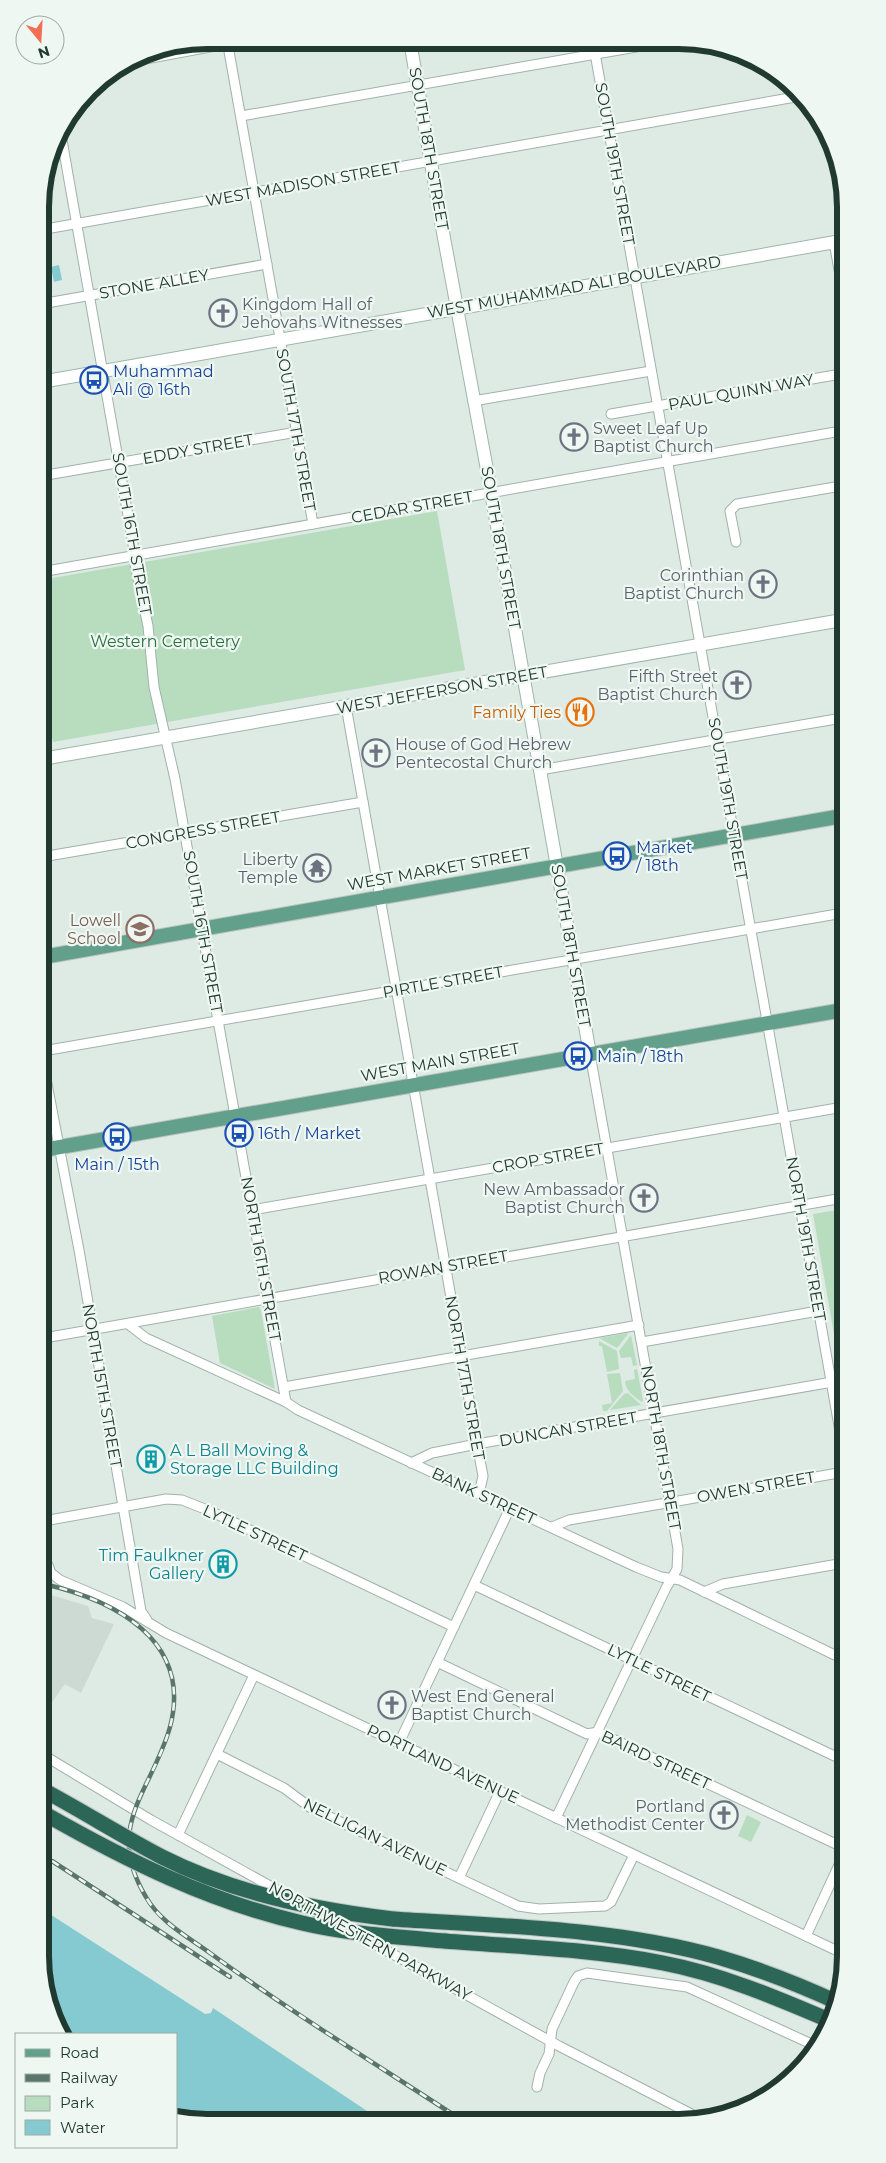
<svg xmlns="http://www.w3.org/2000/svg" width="886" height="2163" viewBox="0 0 886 2163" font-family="Montserrat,sans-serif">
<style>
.built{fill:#cddad3}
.green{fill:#b7dcbe}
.water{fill:#85cad0}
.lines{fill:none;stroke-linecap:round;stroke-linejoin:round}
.street-casing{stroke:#a1b2ab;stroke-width:11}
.secondary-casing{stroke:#9eb6ab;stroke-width:14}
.primary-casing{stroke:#bcc4c1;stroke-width:16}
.highway-casing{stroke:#bcc4c1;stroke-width:17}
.street{stroke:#fff;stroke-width:9}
.secondary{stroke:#fff;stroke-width:12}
.primary{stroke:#63a08c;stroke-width:14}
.highway{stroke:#2c6656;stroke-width:15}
.rail-casing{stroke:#5a766c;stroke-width:4.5}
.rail{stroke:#eff7f2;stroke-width:2.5;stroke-dasharray:8;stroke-linecap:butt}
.highway-bridge-casing{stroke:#bcc4c1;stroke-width:17;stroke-linecap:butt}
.highway-bridge{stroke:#2c6656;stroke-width:15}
.labels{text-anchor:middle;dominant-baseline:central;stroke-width:4.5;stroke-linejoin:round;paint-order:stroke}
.street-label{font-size:16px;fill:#203a31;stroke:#eff7f2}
.worship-label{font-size:16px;fill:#5b616d;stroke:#eff7f2;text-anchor:end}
.transit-label{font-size:16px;fill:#164399;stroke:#eff7f2;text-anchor:start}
.park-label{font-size:16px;fill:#2a7040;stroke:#eff7f2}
.food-label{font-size:16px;fill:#c56008;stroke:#eff7f2;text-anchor:end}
.education-label{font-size:16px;fill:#785e54;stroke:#eff7f2;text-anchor:end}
.culture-label{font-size:16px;fill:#0d838f;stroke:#eff7f2;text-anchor:start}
.rim{fill:none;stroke:#203a31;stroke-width:6}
</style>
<rect width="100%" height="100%" fill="#deeae4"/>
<path class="built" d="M44,1593L88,1606L92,1618L114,1624L81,1693L65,1684L48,1708L45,1726Z"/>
<g class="green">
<path d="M437,511L465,670L53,742L42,678L41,580Z"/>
<path d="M843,1209L844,1371H843L840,1368L813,1214Z"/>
<path d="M259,1307L261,1311L275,1389L220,1363L212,1316Z"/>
<path d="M628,1334L617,1348L599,1338L628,1333Z"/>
<path d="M631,1335L637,1365L633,1366L631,1357L621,1358L619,1351Z"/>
<path d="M599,1341L617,1351L619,1369L607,1372L602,1346H599Z"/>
<path d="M637,1369L643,1400L642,1402C635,1397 625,1391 625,1381L635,1379L634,1370Z"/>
<path d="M620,1373L623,1391L607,1411H603L602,1405L612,1403L607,1374Z"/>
<path d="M628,1393L641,1405L610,1410L624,1394Z"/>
<path d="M747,1815L761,1822L751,1842L738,1836Z"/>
</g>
<g class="water">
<path d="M59,265L62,280L54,282L51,267Z"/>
<path d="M45,1911L205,2014L211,2013L213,2008L379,2119L176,2120V2034H66L46,1999Z"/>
</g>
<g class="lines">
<g class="street-casing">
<g id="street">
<path d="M227,40L313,524"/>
<path d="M593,42L844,1454"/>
<path d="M241,116L659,43"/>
<path d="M60,129L133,544L135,564L148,626L154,687L175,779L286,1402"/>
<path d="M40,230L801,96"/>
<path d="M834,242L841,281"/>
<path d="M41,304L267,264"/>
<path d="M473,401L651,371"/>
<path d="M611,414L841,374"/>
<path d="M41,476L297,432"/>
<path d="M736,542L730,511L737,504L841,486"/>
<path d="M41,572L841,431"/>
<path d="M346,706L477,1444L483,1476L479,1494"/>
<path d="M42,728L47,758"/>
<path d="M540,770L842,718"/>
<path d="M42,857L363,802"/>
<path d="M43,1051L843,913"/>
<path d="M43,1063L79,1250L141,1611L147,1620"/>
<path d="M252,1210L843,1107"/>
<path d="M128,1324L146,1338L286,1402L298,1410L636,1567L661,1577L680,1580L845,1660"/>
<path d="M44,1338L843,1198"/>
<path d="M642,1342L818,1311"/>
<path d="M284,1387L639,1325"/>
<path d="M411,1463L432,1453L477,1444L844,1380"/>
<path d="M44,1521L166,1499L182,1500L210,1511L454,1627"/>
<path d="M552,1527L569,1520L844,1472"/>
<path d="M48,1565L51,1573L60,1580L123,1607L166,1633L846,1955"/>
<path d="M474,1585L845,1761"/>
<path d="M704,1592L723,1584L844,1563"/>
<path d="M437,1662L587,1734L598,1732L838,1845L845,1852"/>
<path d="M399,1743L510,1508"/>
<path d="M217,1754L284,1788L311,1808L518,1906L539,1909L605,1906L611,1902L634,1855"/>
<path d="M45,1756L151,1820L290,1897"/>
<path d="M556,1818L666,1588L677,1569L678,1549L590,1054"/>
<path d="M178,1835L254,1675"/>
<path d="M459,1878L500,1791"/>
<path d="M314,1911L344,1927"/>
<path d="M360,1936L559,2046L699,2118"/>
<path d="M806,1936L845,1852"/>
<path d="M537,2087L540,2073L549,2054L552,2029L574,1982L578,1976L587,1973L687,1987L818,2047"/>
</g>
</g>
<g class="secondary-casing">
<g id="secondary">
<path d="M410,41L442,227L488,475L590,1054"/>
<path d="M132,60L239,40"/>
<path d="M41,382L841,241"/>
<path d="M42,759L842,620"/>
</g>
</g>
<g class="primary-casing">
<g id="primary">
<path d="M43,957L842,816"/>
<path d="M43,1150L843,1010"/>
</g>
</g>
<g class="highway-casing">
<g id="highway">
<path d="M393,1919C499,1926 615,1928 718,1957C759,1969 800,1985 839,2003"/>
<path d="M445,1941C517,1947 592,1949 663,1963C721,1974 777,1998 831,2021"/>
</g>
</g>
<use href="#street" class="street"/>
<use href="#secondary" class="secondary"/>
<use href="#primary" class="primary"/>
<use href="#highway" class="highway"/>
<g class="rail-casing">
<g id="rail">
<path d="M44,1584C114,1600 193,1640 170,1727C152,1791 103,1826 146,1897C160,1922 188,1937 210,1953C291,2012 376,2064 460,2119"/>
<path d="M52,1861L230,1977"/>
</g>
</g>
<use href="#rail" class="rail"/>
<g class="highway-bridge-casing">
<g id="highway-bridge">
<path d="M45,1791C84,1812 122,1836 162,1857C233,1893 314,1910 393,1919"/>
<path d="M45,1814C126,1860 210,1902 302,1923C348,1934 398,1937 445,1941"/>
</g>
</g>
<use href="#highway-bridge" class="highway-bridge"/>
</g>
<defs>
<g id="church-ring" transform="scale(1.4375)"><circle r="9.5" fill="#eff7f2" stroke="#6b7280" stroke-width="1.5"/><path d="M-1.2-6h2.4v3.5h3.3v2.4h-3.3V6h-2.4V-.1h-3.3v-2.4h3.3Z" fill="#6b7280"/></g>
<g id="bus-ring" transform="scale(1.4375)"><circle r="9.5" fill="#eff7f2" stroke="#1a4fb4" stroke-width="1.5"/><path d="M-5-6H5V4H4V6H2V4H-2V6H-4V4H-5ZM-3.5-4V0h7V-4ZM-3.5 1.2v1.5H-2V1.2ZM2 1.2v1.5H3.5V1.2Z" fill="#1a4fb4"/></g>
<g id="restaurant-ring" transform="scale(1.4375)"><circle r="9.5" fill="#eff7f2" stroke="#e8710a" stroke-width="1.5"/><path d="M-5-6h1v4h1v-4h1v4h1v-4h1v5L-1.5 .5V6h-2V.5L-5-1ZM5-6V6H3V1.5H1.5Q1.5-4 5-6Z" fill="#e8710a"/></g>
<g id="temple-ring" transform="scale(1.4375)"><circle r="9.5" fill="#eff7f2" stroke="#6b7280" stroke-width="1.5"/><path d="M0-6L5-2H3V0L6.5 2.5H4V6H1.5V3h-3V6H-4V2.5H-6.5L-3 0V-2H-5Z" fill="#6b7280"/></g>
<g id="school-ring" transform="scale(1.4375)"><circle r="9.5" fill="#eff7f2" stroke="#8d6e63" stroke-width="1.5"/><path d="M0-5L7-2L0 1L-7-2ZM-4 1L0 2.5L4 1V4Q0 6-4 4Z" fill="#8d6e63"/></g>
<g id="building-ring" transform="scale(1.4375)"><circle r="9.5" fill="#eff7f2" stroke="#0f9aa8" stroke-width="1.5"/><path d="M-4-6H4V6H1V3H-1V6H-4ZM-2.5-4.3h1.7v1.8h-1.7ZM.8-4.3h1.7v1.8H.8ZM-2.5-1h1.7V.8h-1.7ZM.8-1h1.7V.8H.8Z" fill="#0f9aa8"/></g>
</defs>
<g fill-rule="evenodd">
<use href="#church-ring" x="223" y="313"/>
<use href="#bus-ring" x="94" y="380"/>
<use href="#church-ring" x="574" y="437"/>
<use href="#church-ring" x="763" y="584"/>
<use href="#church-ring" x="737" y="685"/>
<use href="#restaurant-ring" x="580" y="712"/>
<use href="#church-ring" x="376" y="753"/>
<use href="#bus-ring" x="617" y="856"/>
<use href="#temple-ring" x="317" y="868"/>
<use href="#school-ring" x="140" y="929"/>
<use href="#bus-ring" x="578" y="1056"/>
<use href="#bus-ring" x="239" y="1133"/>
<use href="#bus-ring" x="117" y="1137"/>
<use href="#church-ring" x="644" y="1198"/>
<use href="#building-ring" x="151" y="1459"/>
<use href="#building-ring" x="223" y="1564"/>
<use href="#church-ring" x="392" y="1705"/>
<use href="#church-ring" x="724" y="1815"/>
</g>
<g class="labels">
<g class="street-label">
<text transform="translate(429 149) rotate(80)">SOUTH 18TH STREET</text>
<text transform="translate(615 164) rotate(80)">SOUTH 19TH STREET</text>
<text transform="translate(303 184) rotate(-10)">WEST MADISON STREET</text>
<text transform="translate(154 284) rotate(-10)">STONE ALLEY</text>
<text transform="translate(574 287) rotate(-10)">WEST MUHAMMAD ALI BOULEVARD</text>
<text transform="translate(741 392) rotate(-10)">PAUL QUINN WAY</text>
<text transform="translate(296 430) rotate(80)">SOUTH 17TH STREET</text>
<text transform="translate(198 449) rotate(-10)">EDDY STREET</text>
<text transform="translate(412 507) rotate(-10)">CEDAR STREET</text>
<text transform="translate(132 534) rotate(80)">SOUTH 16TH STREET</text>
<text transform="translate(501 548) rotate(80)">SOUTH 18TH STREET</text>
<text transform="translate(442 690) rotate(-10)">WEST JEFFERSON STREET</text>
<text transform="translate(728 799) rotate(80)">SOUTH 19TH STREET</text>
<text transform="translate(203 830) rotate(-10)">CONGRESS STREET</text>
<text transform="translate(439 869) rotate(-10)">WEST MARKET STREET</text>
<text transform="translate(203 932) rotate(80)">SOUTH 16TH STREET</text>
<text transform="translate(571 946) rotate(80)">SOUTH 18TH STREET</text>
<text transform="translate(443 982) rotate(-10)">PIRTLE STREET</text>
<text transform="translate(440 1062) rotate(-10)">WEST MAIN STREET</text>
<text transform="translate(548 1158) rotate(-10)">CROP STREET</text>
<text transform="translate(806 1239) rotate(80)">NORTH 19TH STREET</text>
<text transform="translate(261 1259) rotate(80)">NORTH 16TH STREET</text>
<text transform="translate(443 1267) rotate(-10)">ROWAN STREET</text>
<text transform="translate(465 1378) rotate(80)">NORTH 17TH STREET</text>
<text transform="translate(102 1386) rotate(80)">NORTH 15TH STREET</text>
<text transform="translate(568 1429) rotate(-10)">DUNCAN STREET</text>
<text transform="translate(661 1448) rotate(80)">NORTH 18TH STREET</text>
<text transform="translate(756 1487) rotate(-10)">OWEN STREET</text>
<text transform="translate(484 1496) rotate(25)">BANK STREET</text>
<text transform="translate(255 1533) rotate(25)">LYTLE STREET</text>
<text transform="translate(659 1673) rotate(26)">LYTLE STREET</text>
<text transform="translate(656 1760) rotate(25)">BAIRD STREET</text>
<text transform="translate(443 1764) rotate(25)">PORTLAND AVENUE</text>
<text transform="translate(375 1837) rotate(26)">NELLIGAN AVENUE</text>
<text transform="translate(370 1941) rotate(29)">NORTHWESTERN PARKWAY</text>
</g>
<g class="worship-label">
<text x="242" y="304" text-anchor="start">Kingdom Hall of<tspan x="242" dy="18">Jehovahs Witnesses</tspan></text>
<text x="593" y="428" text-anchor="start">Sweet Leaf Up<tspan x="593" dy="18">Baptist Church</tspan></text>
<text x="744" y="575">Corinthian<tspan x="744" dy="18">Baptist Church</tspan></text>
<text x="718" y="676">Fifth Street<tspan x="718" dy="18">Baptist Church</tspan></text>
<text x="395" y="744" text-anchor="start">House of God Hebrew<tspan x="395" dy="18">Pentecostal Church</tspan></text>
<text x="298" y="859">Liberty<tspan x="298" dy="18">Temple</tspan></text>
<text x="625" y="1189">New Ambassador<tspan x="625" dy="18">Baptist Church</tspan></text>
<text x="411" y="1696" text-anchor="start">West End General<tspan x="411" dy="18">Baptist Church</tspan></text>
<text x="705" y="1806">Portland<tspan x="705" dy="18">Methodist Center</tspan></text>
</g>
<g class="transit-label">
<text x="113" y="371">Muhammad<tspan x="113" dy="18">Ali @ 16th</tspan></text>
<text x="636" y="847">Market<tspan x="636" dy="18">/ 18th</tspan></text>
<text x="597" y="1056">Main / 18th</text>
<text x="258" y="1133">16th / Market</text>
<text x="117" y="1164" text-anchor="middle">Main / 15th</text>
</g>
<g class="park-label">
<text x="165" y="641">Western Cemetery</text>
</g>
<g class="food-label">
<text x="561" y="712">Family Ties</text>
</g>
<g class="education-label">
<text x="121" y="920">Lowell<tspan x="121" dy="18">School</tspan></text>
</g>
<g class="culture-label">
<text x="170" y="1450">A L Ball Moving &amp;<tspan x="170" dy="18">Storage LLC Building</tspan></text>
<text x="204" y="1555" text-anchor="end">Tim Faulkner<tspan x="204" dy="18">Gallery</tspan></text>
</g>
</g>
<path d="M0 0H886V2163H0ZM207 49H679A158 158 0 0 1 837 207V1956A158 158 0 0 1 679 2114H207A158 158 0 0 1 49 1956V207A158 158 0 0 1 207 49Z" fill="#eff7f2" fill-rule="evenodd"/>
<path class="rim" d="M207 49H679A158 158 0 0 1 837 207V1956A158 158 0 0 1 679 2114H207A158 158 0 0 1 49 1956V207A158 158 0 0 1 207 49Z"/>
<rect x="15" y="2033" width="162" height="115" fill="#eff7f2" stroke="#9caba5"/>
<rect x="25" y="2049" width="25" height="8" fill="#63a08c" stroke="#9caba5"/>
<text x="60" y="2058" font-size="15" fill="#203a31">Road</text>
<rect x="25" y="2074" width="25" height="8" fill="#5a766c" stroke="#9caba5"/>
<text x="60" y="2083" font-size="15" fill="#203a31">Railway</text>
<rect x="25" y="2096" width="25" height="15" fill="#b7dcbe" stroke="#9caba5"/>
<text x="60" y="2108" font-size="15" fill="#203a31">Park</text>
<rect x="25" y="2120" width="25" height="15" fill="#85cad0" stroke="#9caba5"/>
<text x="60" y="2133" font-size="15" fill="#203a31">Water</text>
<g transform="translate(40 40) rotate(162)"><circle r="24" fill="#eff7f2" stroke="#9caba5"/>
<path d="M0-4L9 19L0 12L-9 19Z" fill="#f26f54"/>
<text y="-8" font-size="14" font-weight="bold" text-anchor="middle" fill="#203a31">N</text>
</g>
</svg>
